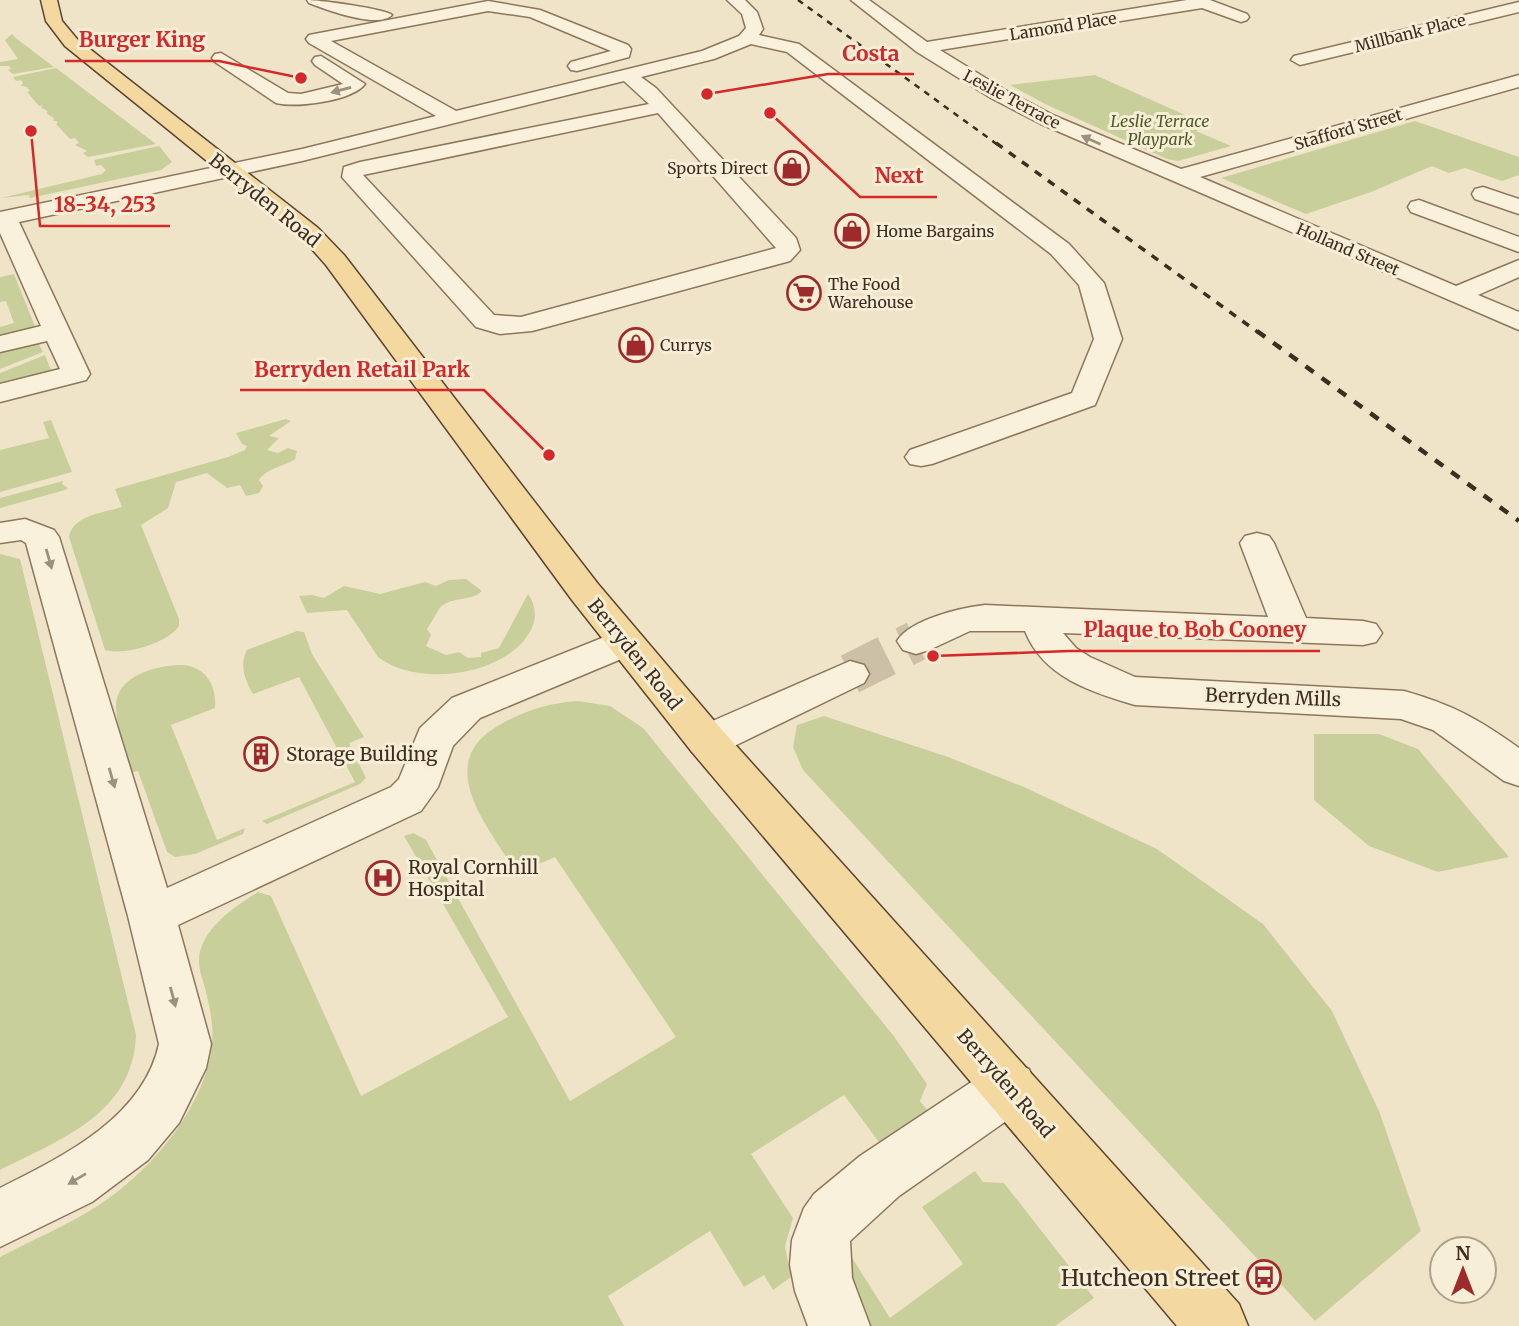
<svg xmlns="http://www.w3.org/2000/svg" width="1519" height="1326" viewBox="0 0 1519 1326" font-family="Merriweather,serif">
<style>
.green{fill:#c9cf9b}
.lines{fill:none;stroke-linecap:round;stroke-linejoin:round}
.minor-tunnel{stroke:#ccc0a6;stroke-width:41;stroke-dasharray:41 20;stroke-linecap:butt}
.minor-casing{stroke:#8d765c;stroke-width:3}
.major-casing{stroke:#5b4430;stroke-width:3}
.minor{fill:#faf1dc;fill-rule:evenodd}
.major{fill:#f3d9a0;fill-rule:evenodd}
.rail-far2{stroke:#3d2e20;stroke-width:2.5;stroke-dasharray:6 6;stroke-linecap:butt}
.rail-far1{stroke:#3d2e20;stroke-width:3.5;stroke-dasharray:8 8;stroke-linecap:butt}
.rail{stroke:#3d2e20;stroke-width:4.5;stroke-dasharray:10 10;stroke-linecap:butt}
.oneway{fill:#9c907e}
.labels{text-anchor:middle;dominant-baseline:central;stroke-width:6;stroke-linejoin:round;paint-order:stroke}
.far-street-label{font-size:16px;fill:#3d2e20;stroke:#f7eed8}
.far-park-label{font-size:16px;font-style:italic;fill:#4d5a26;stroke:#f7eed8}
.far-poi-label{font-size:16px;fill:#3d2e20;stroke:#f7eed8;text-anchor:start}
.street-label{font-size:19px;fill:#3d2e20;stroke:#f7eed8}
.poi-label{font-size:19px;fill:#3d2e20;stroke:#f7eed8;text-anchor:start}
.near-poi-label{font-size:23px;fill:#3d2e20;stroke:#f7eed8;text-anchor:end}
.leader{fill:none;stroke:#d62828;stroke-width:2.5}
.callout-dot{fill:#d62828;stroke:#f7eed8;stroke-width:2.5}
.callout-label{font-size:21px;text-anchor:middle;font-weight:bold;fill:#d62828;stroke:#f7eed8;stroke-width:6;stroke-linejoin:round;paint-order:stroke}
</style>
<rect width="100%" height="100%" fill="#f0e4c8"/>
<g class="green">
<path d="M12,34L17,39L54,67L13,74L8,70L11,69L9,66H0V62L18,59L5,40Z"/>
<path d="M56,68L156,144L88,157L83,153L87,151L75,145L79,143L75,138L70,139L56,124L58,123L56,121H53L54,118L46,113L48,112L46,110L41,108L43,105L39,106L27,92L30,91L27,87L21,86L23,83L21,80L16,81L13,77Z"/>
<path d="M1095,75L1210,126L1196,131L1231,146L1178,161L1167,159L1045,104L1010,85Z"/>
<path d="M1415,121L1519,157V175L1502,181L1465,168L1449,173L1432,166L1371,192L1306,214L1221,178Z"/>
<path d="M159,146L172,162L161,170L30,198L29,195L1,198L102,174L106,170L101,165L96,166L94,160Z"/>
<path d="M14,274L36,329L0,337V327L14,323L6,301L0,302V277Z"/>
<path d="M38,342L43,352L0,369V349Z"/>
<path d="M45,355L51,370L47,374L0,385V373Z"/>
<path d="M286,419L291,421L269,436L279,438L267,450L278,453L288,448L297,451L295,459C283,467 267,468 259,480L263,486L259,493L246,496L240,485L227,488L207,473L176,482L168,508L141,525L179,619V626C168,643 124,656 105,650L69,537C73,515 103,513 122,507L115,489L228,457L245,450L247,446L242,444L236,433Z"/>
<path d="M51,420L72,472L0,492V450L49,438L43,422Z"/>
<path d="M63,481L62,484L68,488L65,490L0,508V498Z"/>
<path d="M0,554L20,559L136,1035C133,1114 61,1139 0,1170Z"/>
<path d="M466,579L482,591C471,602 449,596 439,609C435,615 432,622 427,629L431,635L426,646L446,655L459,652L468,658L481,657V653L499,648L528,594C536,605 537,618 531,630C507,676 417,688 378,657L347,610L307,613L299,596L312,595L324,598L344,586L380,594L425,582L436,586L449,580Z"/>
<path d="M297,631L304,632L312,654L364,737L349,743L366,778L360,784L267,824L262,821L355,782L299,677L253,694C245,681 239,664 247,650Z"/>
<path d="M183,665C206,667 217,686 215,708L171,725L217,840L245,828L243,834L195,854L175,857L167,852L138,771L129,773C125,753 117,729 116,708C115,675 157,665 183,665Z"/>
<path d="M578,701L610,706L643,728L893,1035L927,1084L920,1101L928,1111L879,1142L844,1095L751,1154L793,1218L785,1246L791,1277L773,1290L764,1275L744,1287L710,1231L608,1296L624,1326H0V1257C32,1240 68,1225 99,1205C147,1173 192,1122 208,1066C216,1037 212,1016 205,988C203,980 199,971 199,962C198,931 235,906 258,892L271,896L361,1096L508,1017L404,836L413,833L426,840L570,1101L676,1037L555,857L517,874C489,827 430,763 501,724C526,710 549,703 578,701Z"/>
<path d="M824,716L948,757L1024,787L1157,849L1263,924L1332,1011L1379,1111L1421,1231L1315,1321L803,770L793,747L797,725Z"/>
<path d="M1314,734H1379L1418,749L1509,857L1438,872L1369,846L1314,800Z"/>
<path d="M975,1171L983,1182L1004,1183L1094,1298L1055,1326H865L846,1259L851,1256L890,1318L963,1264L922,1207Z"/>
</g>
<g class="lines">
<path class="minor-tunnel" d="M850,674L916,641"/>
<g class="minor-casing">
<g id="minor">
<path d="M307,0C319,0 386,9 392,15C378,29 327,10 309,3Z"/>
<path d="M727,0H745L757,12L763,29L759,35L799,44L1069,244L1104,283L1122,339L1095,405L932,464L921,466L910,464L905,457L910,450L1072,393L1094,339L1079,285L1051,254L787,52L751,44L714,59L641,77L656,88L796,238L800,250L790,261L532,331L500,334L476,327L342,177L344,167L360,162L649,104L624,81L302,161L19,222L90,374L86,380L0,402V384L60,369L47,341L0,352V336L41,326L0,233V212L302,149L436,116L309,43L306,39L309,35L488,1L540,10L628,45L631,49L629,57L577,71L571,70L568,66L571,62L611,51L530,17L488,11L331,41L456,111L702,51L739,36L746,28L742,14ZM658,113L776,248L521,317L494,315L363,175Z"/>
<path d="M851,0H869L927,42L1187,0H1210L1247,14L1249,17L1247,20L1241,22L1202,8L940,50L1005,90L1055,116L1181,169L1519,75V87L1200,177L1456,286L1519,260V277L1478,295L1519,312V330L1041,124L991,98L917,52Z"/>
<path d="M1519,2V12L1300,65L1291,60L1294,56Z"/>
<path d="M221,53L288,93L301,94L343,84L315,65L312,61L315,57L321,56L365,84C352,101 297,108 276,103L215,62L212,58L215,54Z"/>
<path d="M1483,187L1519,199V214L1475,199L1472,194L1475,189Z"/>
<path d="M1419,200L1519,237V252L1411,212L1408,207L1411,202Z"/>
<path d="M25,519L54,530L59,537L167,888L391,787L399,779L420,728L452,698L612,634L625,630L638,634L644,643L638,652L480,718L453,746L438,787L421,811L178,925L211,1044L206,1068L179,1123L148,1160L92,1202L0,1247V1188C62,1157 143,1118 159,1044L128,916L26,543L21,540L0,543V523Z"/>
<path d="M1257,533L1269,536L1274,543L1306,618L1363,621L1376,624L1382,633L1376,642L1363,645L1063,633L1076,648L1090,657L1135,677L1404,691C1453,705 1477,718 1519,748V786L1504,781L1433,730L1401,719L1135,705C1091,692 1043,677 1025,631H970L929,650L916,654L903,650L897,641C911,619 960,608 985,605L1268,617L1240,543L1245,536Z"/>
<path d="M850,661L864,665L869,674L864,683L722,752L707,756L692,752L686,741L692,730Z"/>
<path d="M1010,1062L1029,1069L1036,1087L1029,1105L899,1196L850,1241L852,1278L870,1326H808L795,1291L790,1265L792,1240L804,1208L814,1194L860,1156L991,1069Z"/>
</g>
</g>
<g class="major-casing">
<path id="major" d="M41,0H57L62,21L77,39L318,228L344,255L598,584L722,730L1239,1304L1248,1326H1177L692,752L572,600L326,265L302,238L65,46L46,21Z"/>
</g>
<use href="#minor" class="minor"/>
<use href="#major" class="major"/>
<path class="rail-far2" d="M798,0L998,145"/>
<path class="rail-far1" d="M996,143L1259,333"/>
<path class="rail" d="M1257,331L1519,521"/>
</g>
<defs><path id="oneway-solid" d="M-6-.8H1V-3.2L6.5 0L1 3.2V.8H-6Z" transform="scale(1.75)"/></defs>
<g class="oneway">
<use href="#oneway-solid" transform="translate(341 90) rotate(165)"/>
<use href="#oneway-solid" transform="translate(1091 140) rotate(-156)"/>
<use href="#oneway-solid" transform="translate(49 559) rotate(74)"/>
<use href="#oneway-solid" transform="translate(112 778) rotate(74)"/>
<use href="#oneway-solid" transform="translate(173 997) rotate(75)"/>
<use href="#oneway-solid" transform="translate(77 1179) rotate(149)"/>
</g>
<defs>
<g id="shop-ring" transform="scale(1.75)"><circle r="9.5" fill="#f7eed8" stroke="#9e2a2b" stroke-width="1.5"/><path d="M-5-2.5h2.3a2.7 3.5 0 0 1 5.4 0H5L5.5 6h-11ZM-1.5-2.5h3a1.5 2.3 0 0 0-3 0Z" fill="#9e2a2b"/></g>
<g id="supermarket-ring" transform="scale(1.75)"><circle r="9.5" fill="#f7eed8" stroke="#9e2a2b" stroke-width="1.5"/><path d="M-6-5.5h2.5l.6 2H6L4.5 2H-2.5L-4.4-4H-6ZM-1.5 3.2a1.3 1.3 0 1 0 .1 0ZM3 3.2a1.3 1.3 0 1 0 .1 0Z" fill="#9e2a2b"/></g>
<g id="building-ring" transform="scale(1.75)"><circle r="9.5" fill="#f7eed8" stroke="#9e2a2b" stroke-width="1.5"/><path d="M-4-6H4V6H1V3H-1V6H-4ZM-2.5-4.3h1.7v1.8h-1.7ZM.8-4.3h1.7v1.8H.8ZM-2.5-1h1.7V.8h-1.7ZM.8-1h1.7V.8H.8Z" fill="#9e2a2b"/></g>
<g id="hospital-ring" transform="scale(1.75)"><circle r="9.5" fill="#f7eed8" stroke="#9e2a2b" stroke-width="1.5"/><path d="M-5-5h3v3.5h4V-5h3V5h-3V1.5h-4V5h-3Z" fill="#9e2a2b"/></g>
<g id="bus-ring" transform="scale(1.75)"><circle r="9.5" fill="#f7eed8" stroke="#9e2a2b" stroke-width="1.5"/><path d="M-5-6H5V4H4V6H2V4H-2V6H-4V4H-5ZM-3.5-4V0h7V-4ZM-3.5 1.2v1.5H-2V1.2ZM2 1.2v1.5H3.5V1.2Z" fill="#9e2a2b"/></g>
</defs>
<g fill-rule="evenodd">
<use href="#shop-ring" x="792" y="168"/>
<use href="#shop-ring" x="852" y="231"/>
<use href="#supermarket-ring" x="804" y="293"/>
<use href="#shop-ring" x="636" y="345"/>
<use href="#building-ring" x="261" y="754"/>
<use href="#hospital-ring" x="383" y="878"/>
<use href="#bus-ring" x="1264" y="1277"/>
</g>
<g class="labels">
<g class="far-street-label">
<text transform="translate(1063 26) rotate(-9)">Lamond Place</text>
<text transform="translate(1410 33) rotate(-14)">Millbank Place</text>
<text transform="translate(1012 99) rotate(28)">Leslie Terrace</text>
<text transform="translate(1348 129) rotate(-16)">Stafford Street</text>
<text transform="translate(1348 249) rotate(23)">Holland Street</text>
</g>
<g class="far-park-label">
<text x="1160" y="121">Leslie Terrace<tspan x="1160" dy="18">Playpark</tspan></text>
</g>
<g class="far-poi-label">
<text x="768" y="168" text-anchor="end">Sports Direct</text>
<text x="876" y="231">Home Bargains</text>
<text x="828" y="284">The Food<tspan x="828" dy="18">Warehouse</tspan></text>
<text x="660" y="345">Currys</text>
</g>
<g class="street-label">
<text transform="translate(265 200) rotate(39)">Berryden Road</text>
<text transform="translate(635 654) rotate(51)">Berryden Road</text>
<text transform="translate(1273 697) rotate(2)">Berryden Mills</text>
<text transform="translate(1006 1083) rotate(49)">Berryden Road</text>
</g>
<g class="poi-label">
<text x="286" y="754">Storage Building</text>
<text x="408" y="867">Royal Cornhill<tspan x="408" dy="22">Hospital</tspan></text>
</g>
<g class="near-poi-label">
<text x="1240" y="1277">Hutcheon Street</text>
</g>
</g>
<path class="leader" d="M301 78L219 61H65M707 94L828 74H914M770 113L860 197H937M31 131L40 226H170M549 455L484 390H240M933 656L1069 651H1320"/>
<g class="callout-dot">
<circle cx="301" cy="78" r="7"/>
<circle cx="707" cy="94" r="7"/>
<circle cx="770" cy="113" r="7"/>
<circle cx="31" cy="131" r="7"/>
<circle cx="549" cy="455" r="7"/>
<circle cx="933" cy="656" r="7"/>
</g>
<g class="callout-label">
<text x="142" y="47">Burger King</text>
<text x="871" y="61">Costa</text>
<text x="899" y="183">Next</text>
<text x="105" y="212">18-34, 253</text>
<text x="362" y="377">Berryden Retail Park</text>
<text x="1195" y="637">Plaque to Bob Cooney</text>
</g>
<g transform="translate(1463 1270)"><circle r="33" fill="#f7eed8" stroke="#ada18e" stroke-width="2"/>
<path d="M0-5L12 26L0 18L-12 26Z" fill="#9e2a2b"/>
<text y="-10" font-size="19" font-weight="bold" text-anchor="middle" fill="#3d2e20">N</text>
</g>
</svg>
